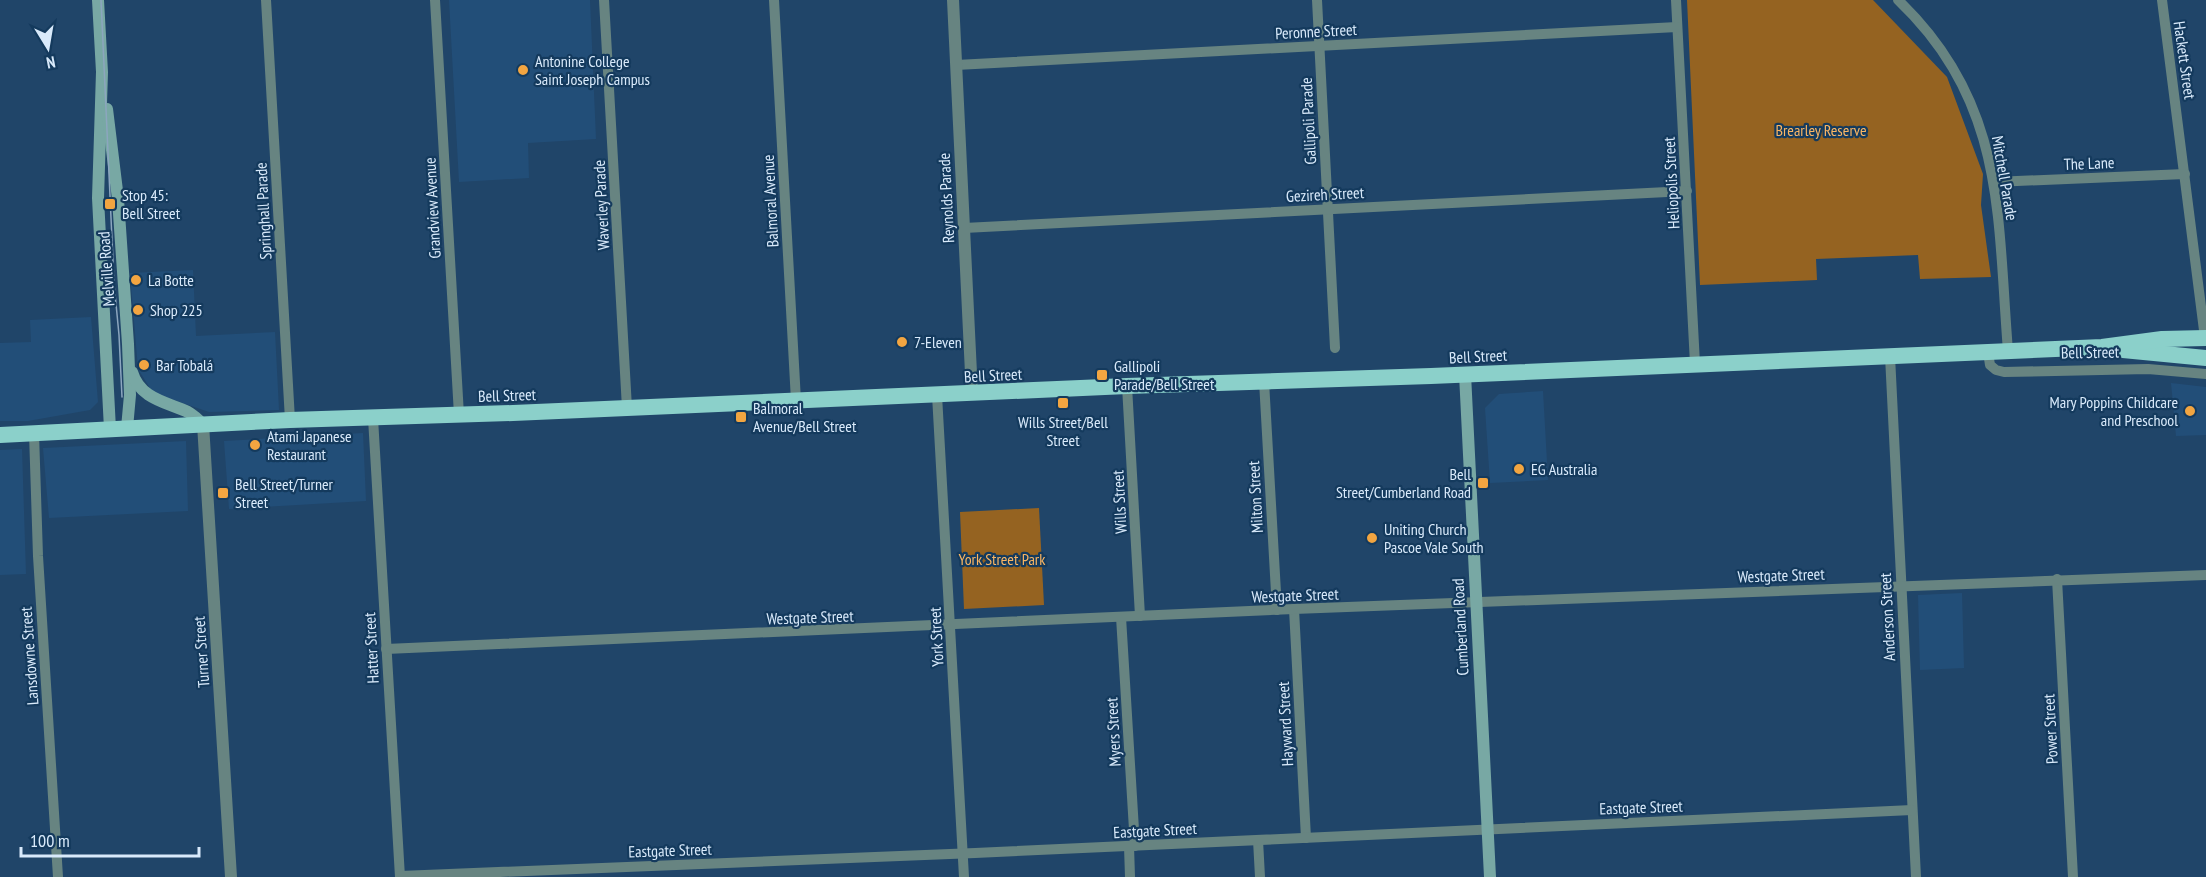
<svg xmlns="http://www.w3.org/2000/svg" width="2206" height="877" viewBox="0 0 2206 877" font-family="'PT Sans Narrow',sans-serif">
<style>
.built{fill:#224e78}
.green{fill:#956321}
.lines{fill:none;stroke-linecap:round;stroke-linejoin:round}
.minor{stroke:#678481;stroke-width:10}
.tertiary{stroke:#678481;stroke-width:12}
.secondary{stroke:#78a8a4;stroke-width:12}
.trunk{stroke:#8bd0ca;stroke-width:16}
.tram{stroke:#8ca6bf;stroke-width:1.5}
.poi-dot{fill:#f2a541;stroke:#143a5d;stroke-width:2}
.labels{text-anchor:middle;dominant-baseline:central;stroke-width:4.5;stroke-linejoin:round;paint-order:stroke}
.street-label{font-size:16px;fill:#d9eafb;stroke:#143a5d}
.poi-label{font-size:16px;fill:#d9eafb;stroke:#143a5d;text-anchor:start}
.park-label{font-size:16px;fill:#fab664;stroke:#143a5d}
</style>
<rect width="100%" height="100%" fill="#204569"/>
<g class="built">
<path d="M449,0H590L596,139L528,143L529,178L459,182Z"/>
<path d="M193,270L196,336L275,332L279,410L209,412L153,393L138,369L130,273Z"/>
<path d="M91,317L98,402L90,410L28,421H0V343L31,342L30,320Z"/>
<path d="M2171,383L2206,387V435L2176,436Z"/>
<path d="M1543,391L1548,480L1490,483L1485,408L1499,394Z"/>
<path d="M363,433L366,501L229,509L224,441Z"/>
<path d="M186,441L188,511L49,518L43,448Z"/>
<path d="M22,449L26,574L0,575V450Z"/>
<path d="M1962,593L1964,668L1920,670L1918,595Z"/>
</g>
<g class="green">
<path d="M1687,0H1873L1947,77L1983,174L1981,205L1991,277L1920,279L1918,255L1816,259L1817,280L1700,285Z"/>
<path d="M1039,508L1044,605L964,609L960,512Z"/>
</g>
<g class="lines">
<g class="minor">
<path d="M266,0L290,420"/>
<path d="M435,0L459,415"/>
<path d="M604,0L627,408"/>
<path d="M774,0L796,401"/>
<path d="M1317,0L1335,348"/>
<path d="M1676,0L1695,364"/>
<path d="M1898,0C2006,103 1997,215 2008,351"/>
<path d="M2162,0L2205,338"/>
<path d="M956,65L1677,27"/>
<path d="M1994,182L2185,174"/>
<path d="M964,228L1687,191"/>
<path d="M1988,352L1990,365L1996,370L2004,372L2148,369L2206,374"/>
<path d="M1890,356L1916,877"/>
<path d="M1264,381L1277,610"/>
<path d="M1127,386L1140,616"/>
<path d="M937,395L964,877"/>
<path d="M373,418L400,877"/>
<path d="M34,433L38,556L58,877"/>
<path d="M2057,579L2073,877"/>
<path d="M1294,609L1306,838"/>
<path d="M1121,617L1135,846"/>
<path d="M386,649L1294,609L2206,575"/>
<path d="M1258,840L1260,877"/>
<path d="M1129,846L1130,877"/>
<path d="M400,876L975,853L1912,810"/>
</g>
<g class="tertiary">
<path d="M953,0L972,394"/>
<path d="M203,424L231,877"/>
</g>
<g class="secondary">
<path d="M98,0L102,72L98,198L110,429"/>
<path d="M107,109L118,199L128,344L130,395L127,428"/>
<path d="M132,372C140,399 166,402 188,412C194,415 198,420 203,424"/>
<path d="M1465,374L1490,877"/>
</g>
<g class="trunk">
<path d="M2123,350L2206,358"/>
<path d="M0,435L290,420L513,413L1127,386L1431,376L1988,352L2102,347L2162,339L2206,338"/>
</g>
<path class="tram" d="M101,0L114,283L119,335L122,397"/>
</g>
<g class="poi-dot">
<circle cx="523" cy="70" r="6"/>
<rect x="104" y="198" width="12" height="12" rx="3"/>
<circle cx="136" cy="280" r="6"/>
<circle cx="138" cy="310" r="6"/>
<circle cx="902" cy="342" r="6"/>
<circle cx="144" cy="365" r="6"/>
<rect x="1096" y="369" width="12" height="12" rx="3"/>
<rect x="1057" y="397" width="12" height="12" rx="3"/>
<circle cx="2190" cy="411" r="6"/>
<rect x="735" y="411" width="12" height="12" rx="3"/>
<circle cx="255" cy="445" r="6"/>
<circle cx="1519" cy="469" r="6"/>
<rect x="1477" y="477" width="12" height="12" rx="3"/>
<rect x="217" y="487" width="12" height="12" rx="3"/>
<circle cx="1372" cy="538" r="6"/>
</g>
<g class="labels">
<g class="street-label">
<text transform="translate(1316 31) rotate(-3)">Peronne Street</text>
<text transform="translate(2185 60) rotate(82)">Hackett Street</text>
<text transform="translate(1308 121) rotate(-93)">Gallipoli Parade</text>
<text transform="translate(2089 163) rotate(-2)">The Lane</text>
<text transform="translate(2005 178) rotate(80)">Mitchell Parade</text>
<text transform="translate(1671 183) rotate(-93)">Heliopolis Street</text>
<text transform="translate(1325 194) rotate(-3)">Gezireh Street</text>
<text transform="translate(946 198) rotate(-93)">Reynolds Parade</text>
<text transform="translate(770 201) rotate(-93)">Balmoral Avenue</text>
<text transform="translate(601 205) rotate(-93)">Waverley Parade</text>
<text transform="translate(432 208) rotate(-93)">Grandview Avenue</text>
<text transform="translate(263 211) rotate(-93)">Springhall Parade</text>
<text transform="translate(106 269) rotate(-94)">Melville Road</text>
<text transform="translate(2090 352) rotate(-1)">Bell Street</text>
<text transform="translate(1478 356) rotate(-3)">Bell Street</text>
<text transform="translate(993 375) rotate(-3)">Bell Street</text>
<text transform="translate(507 395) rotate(-2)">Bell Street</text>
<text transform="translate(1255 497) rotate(-93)">Milton Street</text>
<text transform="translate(1119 502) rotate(-93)">Wills Street</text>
<text transform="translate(1781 575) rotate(-2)">Westgate Street</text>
<text transform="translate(1295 595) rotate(-2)">Westgate Street</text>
<text transform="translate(810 617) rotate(-2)">Westgate Street</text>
<text transform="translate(1887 617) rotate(-93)">Anderson Street</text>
<text transform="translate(1460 627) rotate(-93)">Cumberland Road</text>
<text transform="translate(936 637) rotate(-93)">York Street</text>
<text transform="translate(371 648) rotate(-93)">Hatter Street</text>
<text transform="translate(201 652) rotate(-94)">Turner Street</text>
<text transform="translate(29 656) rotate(-94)">Lansdowne Street</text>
<text transform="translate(1285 724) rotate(-93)">Hayward Street</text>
<text transform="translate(2050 729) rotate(-93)">Power Street</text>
<text transform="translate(1113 732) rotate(-93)">Myers Street</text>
<text transform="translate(1641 807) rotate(-2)">Eastgate Street</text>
<text transform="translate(1155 830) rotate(-3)">Eastgate Street</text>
<text transform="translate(670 850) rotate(-2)">Eastgate Street</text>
</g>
<g class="poi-label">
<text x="535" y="61">Antonine College<tspan x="535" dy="18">Saint Joseph Campus</tspan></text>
<text x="122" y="195">Stop 45:<tspan x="122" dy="18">Bell Street</tspan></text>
<text x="148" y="280">La Botte</text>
<text x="150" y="310">Shop 225</text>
<text x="914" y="342">7-Eleven</text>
<text x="156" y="365">Bar Tobalá</text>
<text x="1114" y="366">Gallipoli<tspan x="1114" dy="18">Parade/Bell Street</tspan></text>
<text x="2178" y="402" text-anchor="end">Mary Poppins Childcare<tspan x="2178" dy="18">and Preschool</tspan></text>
<text x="753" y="408">Balmoral<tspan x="753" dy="18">Avenue/Bell Street</tspan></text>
<text x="1063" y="422" text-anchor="middle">Wills Street/Bell<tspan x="1063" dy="18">Street</tspan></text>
<text x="267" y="436">Atami Japanese<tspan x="267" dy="18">Restaurant</tspan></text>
<text x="1531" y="469">EG Australia</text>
<text x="1471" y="474" text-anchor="end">Bell<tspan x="1471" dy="18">Street/Cumberland Road</tspan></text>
<text x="235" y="484">Bell Street/Turner<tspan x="235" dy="18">Street</tspan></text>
<text x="1384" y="529">Uniting Church<tspan x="1384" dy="18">Pascoe Vale South</tspan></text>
</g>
<g class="park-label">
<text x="1821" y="130">Brearley Reserve</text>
<text x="1002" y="559">York Street Park</text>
</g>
</g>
<g transform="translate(48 48) rotate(169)" stroke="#143a5d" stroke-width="4.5" paint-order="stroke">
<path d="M0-4.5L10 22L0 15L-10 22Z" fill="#d9eafb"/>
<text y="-9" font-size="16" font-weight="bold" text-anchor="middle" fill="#d9eafb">N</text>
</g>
<path d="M21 847v9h178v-9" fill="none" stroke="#d9eafb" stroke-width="3"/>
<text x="30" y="847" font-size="18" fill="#d9eafb" stroke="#143a5d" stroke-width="4.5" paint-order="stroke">100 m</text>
</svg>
